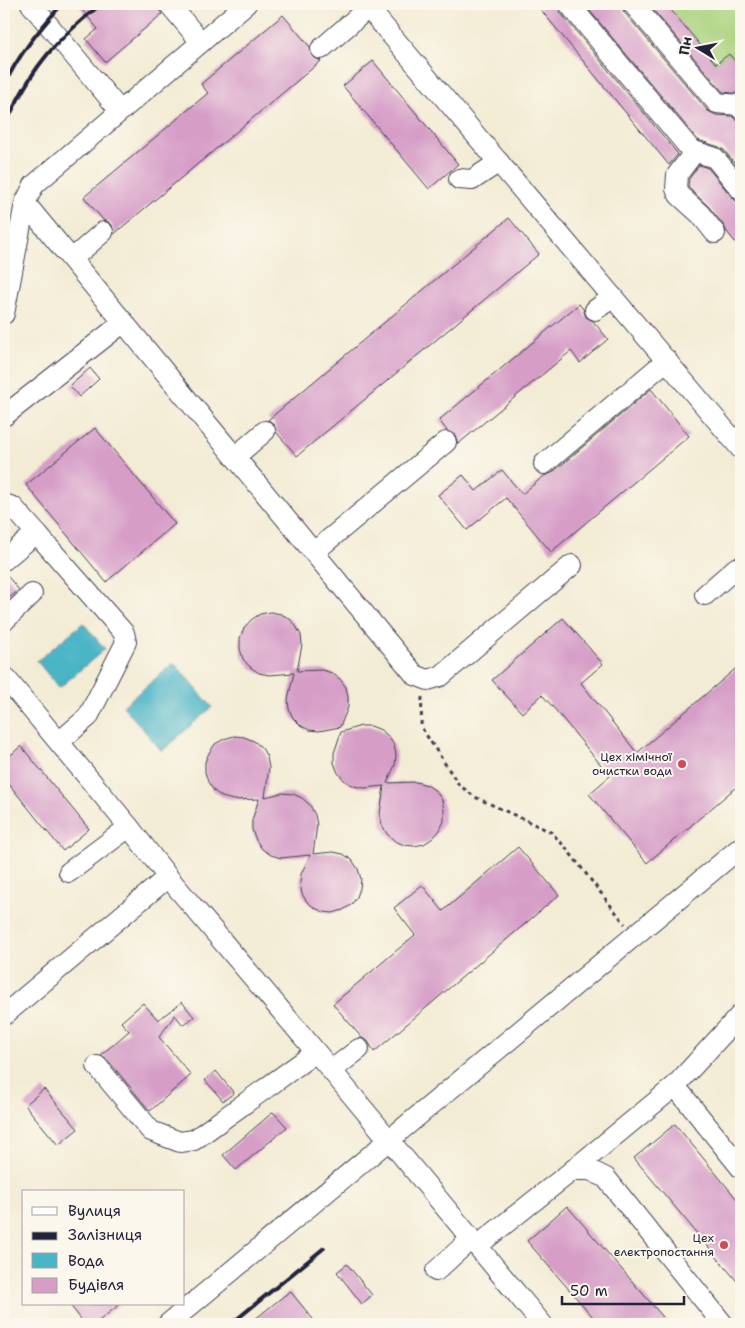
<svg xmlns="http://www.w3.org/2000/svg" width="745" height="1328" viewBox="0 0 745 1328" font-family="'Shantell Sans',sans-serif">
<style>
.green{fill:#a9d27d;stroke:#667a5c}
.water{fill:#49b4c6;stroke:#366b80}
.building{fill:#d69dc7}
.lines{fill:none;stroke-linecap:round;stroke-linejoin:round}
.minor-casing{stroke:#414052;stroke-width:22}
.path{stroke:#414052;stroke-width:3;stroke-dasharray:4 4;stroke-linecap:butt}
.minor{stroke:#fff;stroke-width:20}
.rail{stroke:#22223b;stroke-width:4}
.poi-dot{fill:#d1495b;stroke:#fbf7ec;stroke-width:2}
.labels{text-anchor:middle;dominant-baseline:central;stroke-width:4;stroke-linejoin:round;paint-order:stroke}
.poi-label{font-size:12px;fill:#22223b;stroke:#fbf7ec;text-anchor:end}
</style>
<rect width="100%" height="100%" fill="#fbf7ec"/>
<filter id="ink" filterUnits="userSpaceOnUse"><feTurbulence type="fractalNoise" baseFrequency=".02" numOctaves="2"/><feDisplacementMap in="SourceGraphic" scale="10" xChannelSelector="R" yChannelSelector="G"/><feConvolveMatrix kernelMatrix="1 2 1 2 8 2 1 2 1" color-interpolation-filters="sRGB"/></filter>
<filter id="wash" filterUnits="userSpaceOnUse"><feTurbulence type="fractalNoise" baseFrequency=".0096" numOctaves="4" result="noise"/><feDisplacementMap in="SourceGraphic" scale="20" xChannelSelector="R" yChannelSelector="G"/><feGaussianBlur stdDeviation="1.12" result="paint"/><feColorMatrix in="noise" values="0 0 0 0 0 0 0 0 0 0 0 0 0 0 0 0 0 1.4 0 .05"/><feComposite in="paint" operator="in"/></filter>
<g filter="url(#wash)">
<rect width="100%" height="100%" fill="#f3ecd5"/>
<path class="green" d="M665,4H741V68L729,53L715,64Z"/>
<g class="water">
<path d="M83,623L105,649L59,688L37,661Z"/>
<path d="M174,663L212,707L162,751L123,706Z"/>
</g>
<g id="blocks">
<g class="building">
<path d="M77,4H155L162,14L105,62L86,39L98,29Z"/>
<path d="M536,4H557L560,12L678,154L669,165Z"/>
<path d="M584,4H621L624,12L708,111L716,115L732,116L736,120L741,121V171L724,150L719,147L698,140Z"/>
<path d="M648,4H666L716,64L729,54L741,68V94L723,92Z"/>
<path d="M283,15L310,47L312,56L321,61L114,234L112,225L107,221L103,220L84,197L208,93L201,84Z"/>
<path d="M373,61L458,164L429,189L343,86Z"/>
<path d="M699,165L708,168L732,197L736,201L741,202V249L727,232L724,226L709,207L688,187L689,179Z"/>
<path d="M509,218L539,254L297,456L276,432L274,424L268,420Z"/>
<path d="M579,304L583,309L586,317L593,321L608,339L580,363L571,351L458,444L455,435L447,431L439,420Z"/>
<path d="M90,368L99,379L79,397L70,386Z"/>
<path d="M651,389L689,436L551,552L506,498L467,530L438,495L463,475L476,491L502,470L522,494L544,476L552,473Z"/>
<path d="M95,428L175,524L106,582L26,485Z"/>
<path d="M4,572L19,590L4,602Z"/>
<path d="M271,612L281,614L290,619L296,626L301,635L302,645L297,671L322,670L332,673L340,679L346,687L348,697V707L340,727L319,731L309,730L300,725L293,718L289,709L288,699L294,673L269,675L259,673L250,667L243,659L240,649V638L244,628L251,620L260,614Z"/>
<path d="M563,618L603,664L581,683L637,753L741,664V783L647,863L589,794L610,776L553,707L542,695L522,713L492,680Z"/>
<path d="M361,726H371L381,730L388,736L394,745L396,755L395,765L387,783L416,782L427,785L436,791L442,800L444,810V821L440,830L433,838L424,844L414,846L404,845L395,841L387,834L382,825L380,814L384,786L364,788L354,786L345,781L338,773L334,763V753L341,732Z"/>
<path d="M234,736L244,737L254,741L262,748L267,757L269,768L265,797L282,793L293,794L302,798L310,805L315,815L317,825L313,854L333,852L343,854L352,860L358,869L361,879L360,888L357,897L351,905L343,910L333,913L324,912L315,908L307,902L302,894L300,884L301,874L310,855L281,858L271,855L262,849L256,840L252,830V820L259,799L233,800L222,797L214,791L208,782L205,772V762L209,753L215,744L224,739Z"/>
<path d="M21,746L89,829L63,851L4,778V761Z"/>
<path d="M518,847L559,895L374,1052L368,1041L362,1038L333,1004L415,935L394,908L422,885L443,911Z"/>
<path d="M182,1002L194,1017L183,1025L175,1015L159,1037L191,1075L150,1111L106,1058L101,1055L129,1031L121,1022L143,1003L158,1020Z"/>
<path d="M216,1071L234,1093L223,1101L205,1080Z"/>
<path d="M44,1089L78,1129L58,1145L25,1105Z"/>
<path d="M273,1112L287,1127L236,1170L223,1155Z"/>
<path d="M675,1124L741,1204V1286L634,1158Z"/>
<path d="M567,1206L669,1324H599L527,1241Z"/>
<path d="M347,1264L372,1295L362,1304L337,1272Z"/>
<path d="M290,1291L317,1324H249Z"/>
<path d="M69,1304H120L95,1324H85Z"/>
</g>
</g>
</g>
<g filter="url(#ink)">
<use href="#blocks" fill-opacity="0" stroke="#414052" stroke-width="1"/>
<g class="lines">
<g class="minor-casing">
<g id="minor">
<path d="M31,4L120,111"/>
<path d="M169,4L201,42"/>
<path d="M365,4L741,449"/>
<path d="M569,4L691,150L715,158L741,190"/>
<path d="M633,4L717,103L738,105L741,109"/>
<path d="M321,49L368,8"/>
<path d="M691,150L690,158L677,175L676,189L679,195L700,214L715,233"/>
<path d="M459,179L472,180L499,162"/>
<path d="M25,203L415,675L428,680L441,676L572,565"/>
<path d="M72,259L103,232"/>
<path d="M595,310L613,297"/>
<path d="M4,314L25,203L34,185L246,4"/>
<path d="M4,416L124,322"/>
<path d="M235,457L265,431"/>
<path d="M544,464L667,360"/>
<path d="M4,504L13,507L38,535"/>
<path d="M314,552L446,442"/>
<path d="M4,560L29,539L38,535L124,633L126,642L88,717L59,742"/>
<path d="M705,595L736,568L741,574"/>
<path d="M4,621L32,594"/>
<path d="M4,676L129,827L168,877L316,1052L542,1324"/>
<path d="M69,872L129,827"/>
<path d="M4,1015L168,877"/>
<path d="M97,1066L151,1131L180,1142L194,1140L316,1052"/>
<path d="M332,1070L359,1049"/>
<path d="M675,1086L741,1168"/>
<path d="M573,1170L675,1086L741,1014"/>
<path d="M477,1246L573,1170H590L606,1178L723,1324"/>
<path d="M436,1271L471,1239"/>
<path d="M168,1324L741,847"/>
</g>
</g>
<path class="path" d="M422,697L421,727L459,785L475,797L551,832L566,848L625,924"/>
<use href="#minor" class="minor"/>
<g class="rail">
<path d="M4,86C17,56 40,29 62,4"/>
<path d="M4,127C15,104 27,80 43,60C59,39 80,21 101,4"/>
<path d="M231,1324L324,1248"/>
</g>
</g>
</g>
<g class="poi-dot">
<circle cx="682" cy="764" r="5"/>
<circle cx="724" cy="1245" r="5"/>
</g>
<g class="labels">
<g class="poi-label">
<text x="672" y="757">Цех хімічної<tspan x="672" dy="14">очистки води</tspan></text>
<text x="714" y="1238">Цех<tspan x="714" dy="14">електропостання</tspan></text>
</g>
</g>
<rect width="745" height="1328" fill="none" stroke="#fbf7ec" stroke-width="20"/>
<rect x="22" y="1190" width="162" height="115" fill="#fbf7ec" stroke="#a4a2a5"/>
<rect x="32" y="1207" width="25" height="8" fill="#ffffff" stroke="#a4a2a5"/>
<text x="68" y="1216" font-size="15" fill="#22223b">Вулиця</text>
<rect x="32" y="1232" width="25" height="8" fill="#22223b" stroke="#a4a2a5"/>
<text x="68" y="1240" font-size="15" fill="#22223b">Залізниця</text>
<rect x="32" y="1253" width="25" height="15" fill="#49b4c6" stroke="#a4a2a5"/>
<text x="68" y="1266" font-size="15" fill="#22223b">Вода</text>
<rect x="32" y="1278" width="25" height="15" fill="#d69dc7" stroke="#a4a2a5"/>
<text x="68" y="1290" font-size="15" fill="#22223b">Будівля</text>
<g transform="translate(698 48) rotate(280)" stroke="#fbf7ec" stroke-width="4" paint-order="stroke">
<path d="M0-4L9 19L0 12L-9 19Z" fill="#22223b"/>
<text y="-8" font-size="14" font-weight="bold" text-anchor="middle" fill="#22223b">Пн</text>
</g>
<path d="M562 1296v8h122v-8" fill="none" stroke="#22223b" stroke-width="2.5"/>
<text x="570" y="1296" font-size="15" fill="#22223b" stroke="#fbf7ec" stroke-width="4" paint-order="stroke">50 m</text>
</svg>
